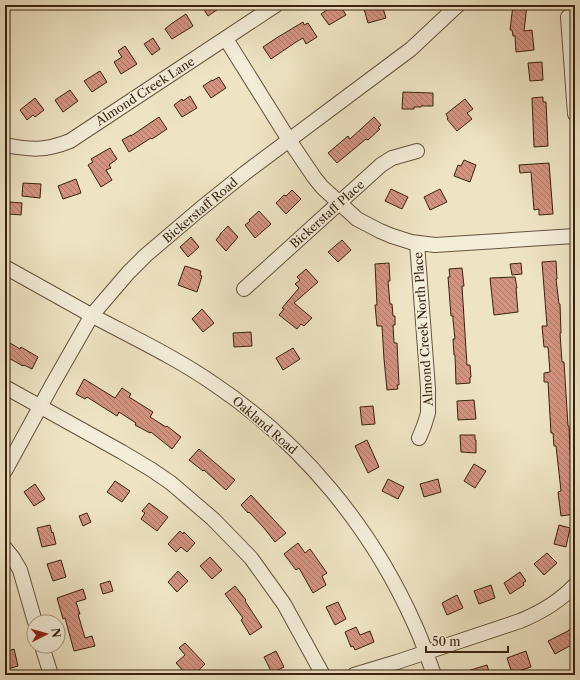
<svg xmlns="http://www.w3.org/2000/svg" width="580" height="680" viewBox="0 0 580 680" font-family="'Libre Caslon Text',serif">
<style>
.building{fill:url(#building-back-hatch);stroke:#38230e}
.lines{fill:none;stroke-linecap:round;stroke-linejoin:round}
.minor-casing{stroke:#66533c;stroke-width:16}
.minor{stroke:#f4edd9;stroke-width:14}
.labels{text-anchor:middle;dominant-baseline:central;stroke-width:3;stroke-linejoin:round;paint-order:stroke}
.street-label{font-size:12px;fill:#38230e;stroke:#f4edd9}
</style>
<defs>
<pattern id="building-back-hatch" width="6" height="6" patternUnits="userSpaceOnUse"><rect width="6" height="6" fill="#d39381"/><path d="M-1 5l2 2M0 0l6 6M5-1l2 2" fill="none" stroke="#ac7868"/></pattern>
</defs>
<rect width="100%" height="100%" fill="#eee4c4"/>
<filter id="stains"><feTurbulence type="fractalNoise" baseFrequency=".005" numOctaves="4"/><feColorMatrix values="0 0 0 0 .2 0 0 0 0 .09 0 0 0 0 .02 0 0 0 .5 -.17"/></filter>
<radialGradient id="worn" r=".72"><stop offset=".6" stop-color="#630" stop-opacity="0"/><stop offset="1" stop-color="#630" stop-opacity=".3"/></radialGradient>
<g class="building">
<path d="M201,5H224L208,16Z"/>
<path d="M334,5H340L346,15L329,25L321,14Z"/>
<path d="M378,5H382L386,18L368,23L364,9Z"/>
<path d="M513,5H527L524,31L532,30L534,50L516,52L515,36H513L512,30H510Z"/>
<path d="M186,14L193,26L172,39L165,29L171,24Z"/>
<path d="M303,22L304,25L308,23L317,37L306,44L303,38L296,42L271,59L263,47L278,37Z"/>
<path d="M153,38L160,49L152,55L144,44Z"/>
<path d="M125,46L137,64L121,74L114,62L122,57L118,51Z"/>
<path d="M542,62L543,80L530,81L528,63Z"/>
<path d="M100,71L107,82L92,92L84,81Z"/>
<path d="M219,77L226,88L211,98L203,86L212,80V81Z"/>
<path d="M70,90L78,101L63,112L55,100Z"/>
<path d="M403,92L433,93V106H421V107H414V109H402Z"/>
<path d="M190,96L197,108L182,117L174,105L182,99L183,101Z"/>
<path d="M543,97V102H546L548,146L534,147L532,98Z"/>
<path d="M35,98L44,110L35,117L33,115L27,120L20,110Z"/>
<path d="M465,99L473,109L467,113L472,119L457,131L447,119L448,118L446,114Z"/>
<path d="M159,117L167,129L152,139L151,138L129,152L122,140L131,135V136Z"/>
<path d="M374,117L381,125L378,128L380,129L368,140L366,139L337,163L328,153L348,136L350,139Z"/>
<path d="M110,148L117,159L109,165L111,168L106,170L112,180L101,187L88,165L93,162L91,159Z"/>
<path d="M464,160L476,165L470,182L454,176L458,165L461,166Z"/>
<path d="M549,163L553,214L539,215V209L534,210L531,172L520,173L519,165Z"/>
<path d="M76,179L81,193L63,199L58,186Z"/>
<path d="M23,183L41,184L40,198L22,196Z"/>
<path d="M391,189L408,197L402,209L385,201Z"/>
<path d="M440,189L447,202L430,210L424,197Z"/>
<path d="M292,190L301,199L286,214L276,203L284,195L286,196Z"/>
<path d="M10,202L22,203L21,215L9,214Z"/>
<path d="M259,211L271,224L255,238L245,225L250,221L249,220Z"/>
<path d="M228,226L238,237L226,251L216,240L220,235V234Z"/>
<path d="M191,237L199,247L188,257L180,247Z"/>
<path d="M342,240L351,250L338,262L328,252Z"/>
<path d="M556,261L557,279H556L559,304H560L561,333H560L562,362H564L568,426H569L570,451L575,501V514L561,516L558,492L561,491L556,446H554L553,433H551L548,382H544V373L550,372L548,347H544L542,326H547L542,262Z"/>
<path d="M389,263L390,281H388L390,304H392L393,316H395V325H393L394,343H397L399,385H397L398,389L387,390L384,359L382,326H377L375,305H377L375,264Z"/>
<path d="M521,263L522,274L512,275L510,264Z"/>
<path d="M185,266L201,271L200,275L202,276L197,292L178,285Z"/>
<path d="M462,268L464,286H462L467,365H470L471,377H470V383L456,384L455,355H454L453,339H455L453,320V316H451L448,277H450L449,269Z"/>
<path d="M306,269L318,282L294,303L312,318L304,326L301,324L297,329L279,315L284,309L282,308L299,288L295,284L300,280L297,277Z"/>
<path d="M515,277L517,288H516L518,312L494,315L490,278Z"/>
<path d="M202,309L214,323L203,332L192,319Z"/>
<path d="M251,332L252,346L234,347L233,333Z"/>
<path d="M5,340L20,349L21,347L38,357L32,369L24,365L23,366L5,356Z"/>
<path d="M293,348L300,359L283,370L276,358Z"/>
<path d="M84,379L115,398L122,388L131,394L129,397L153,412L150,417L166,427L167,426L181,437L172,449L151,432L150,433L135,425L136,423L119,412L117,416L87,397L85,399L76,394Z"/>
<path d="M474,400L476,419L458,420L457,401Z"/>
<path d="M373,406L375,424L362,425L360,407Z"/>
<path d="M460,435H475V440H476V453L461,452Z"/>
<path d="M367,440L379,467L368,473L355,446Z"/>
<path d="M199,449L235,480L226,490L204,470L203,471L189,460Z"/>
<path d="M474,464L486,471L475,488L464,481Z"/>
<path d="M388,479L404,487L398,499L382,491Z"/>
<path d="M438,479L441,492L424,497L420,484Z"/>
<path d="M115,481L130,491L122,502L107,492Z"/>
<path d="M35,484L45,499L34,506L24,492Z"/>
<path d="M251,495L286,533L275,542L264,528L249,512L248,513L241,505Z"/>
<path d="M149,503L168,517L157,531L141,519L145,513L142,511Z"/>
<path d="M87,513L91,522L83,526L79,516Z"/>
<path d="M50,525L52,533L53,532L56,544L42,547L37,528Z"/>
<path d="M559,525L570,528L566,547L554,544Z"/>
<path d="M180,531L183,534L184,532L195,543L187,552L181,547L176,552L168,544Z"/>
<path d="M298,543L305,553L310,549L327,573L322,576L326,585L313,593L299,568L296,570L284,554Z"/>
<path d="M547,553L557,563L544,575L534,564Z"/>
<path d="M210,557L222,570L212,579L200,566Z"/>
<path d="M61,560L66,577L53,581L47,564Z"/>
<path d="M178,571L188,581L177,592L168,582Z"/>
<path d="M520,572L526,581L523,583L524,585L510,594L504,583Z"/>
<path d="M110,581L113,591L103,594L100,584Z"/>
<path d="M491,585L495,598L479,604L474,591Z"/>
<path d="M235,586L246,600L245,601L262,627L250,635L241,620L243,618L225,594Z"/>
<path d="M83,589L86,599L76,602L80,614H78L85,638L92,636L95,646L74,651L65,618L63,619L57,598Z"/>
<path d="M457,595L463,608L447,615L442,603Z"/>
<path d="M338,602L346,619L335,625L326,607Z"/>
<path d="M575,625V643L555,654L548,641L568,631Z"/>
<path d="M356,627L360,635L370,631L374,642L355,650L353,646L351,647L345,632Z"/>
<path d="M185,643L205,664L194,675H187L176,663L185,655L179,648Z"/>
<path d="M14,649L18,666L5,670V652Z"/>
<path d="M276,651L284,667L272,673L264,657Z"/>
<path d="M526,651L531,667L512,673L507,658Z"/>
<path d="M487,665L490,675H461V673Z"/>
</g>
<g class="lines">
<g class="minor-casing">
<g id="minor">
<path d="M568,17L575,114"/>
<path d="M226,39L289,140L314,177L322,187L357,219L380,231L392,236L411,242L435,245L575,236"/>
<path d="M5,145C31,150 45,151 70,141L276,5"/>
<path d="M417,243L428,388V413L424,426L419,438"/>
<path d="M5,267C34,283 62,299 91,315C132,337 175,357 214,384C302,443 371,527 414,623C422,640 428,658 434,675"/>
<path d="M244,289L381,165L392,158L417,151"/>
<path d="M5,387L122,452L152,470L171,483L213,519L251,558L284,604L323,675"/>
<path d="M5,471L52,385L92,315L128,273L146,255L199,210L245,173L411,49L458,5"/>
<path d="M5,548L13,558L20,570L35,622"/>
<path d="M42,646L51,675"/>
<path d="M354,675L397,662L520,621C542,612 559,602 575,585"/>
</g>
</g>
<use href="#minor" class="minor"/>
</g>
<g class="labels">
<g class="street-label">
<text transform="translate(145 91) rotate(-33)">Almond Creek Lane</text>
<text transform="translate(200 210) rotate(-40)">Bickerstaff Road</text>
<text transform="translate(327 214) rotate(-42)">Bickerstaff Place</text>
<text transform="translate(423 329) rotate(-94)">Almond Creek North Place</text>
<text transform="translate(265 425) rotate(41)">Oakland Road</text>
</g>
</g>
<rect width="580" height="680" fill="none" stroke="#eee4c4" stroke-width="20"/>
<rect x="6" y="6" width="568" height="668" fill="none" stroke="#38230e" stroke-width="2"/>
<rect x="10" y="10" width="560" height="660" fill="none" stroke="#38230e"/>
<g transform="translate(46 634) rotate(84)"><circle r="19" fill="#f4edd9" stroke="#a99c88"/>
<path d="M0-3L7 15L0 10L-7 15Z" fill="#8f2418"/>
<text y="-6" font-size="11" font-weight="bold" text-anchor="middle" fill="#38230e">N</text>
</g>
<path d="M426 646v6h82v-6" fill="none" stroke="#38230e" stroke-width="2"/>
<text x="432" y="646" font-size="12" fill="#38230e" stroke="#f4edd9" stroke-width="3" paint-order="stroke">50 m</text>
<rect width="100%" height="100%" filter="url(#stains)"/>
<rect width="100%" height="100%" fill="url(#worn)"/>
</svg>
